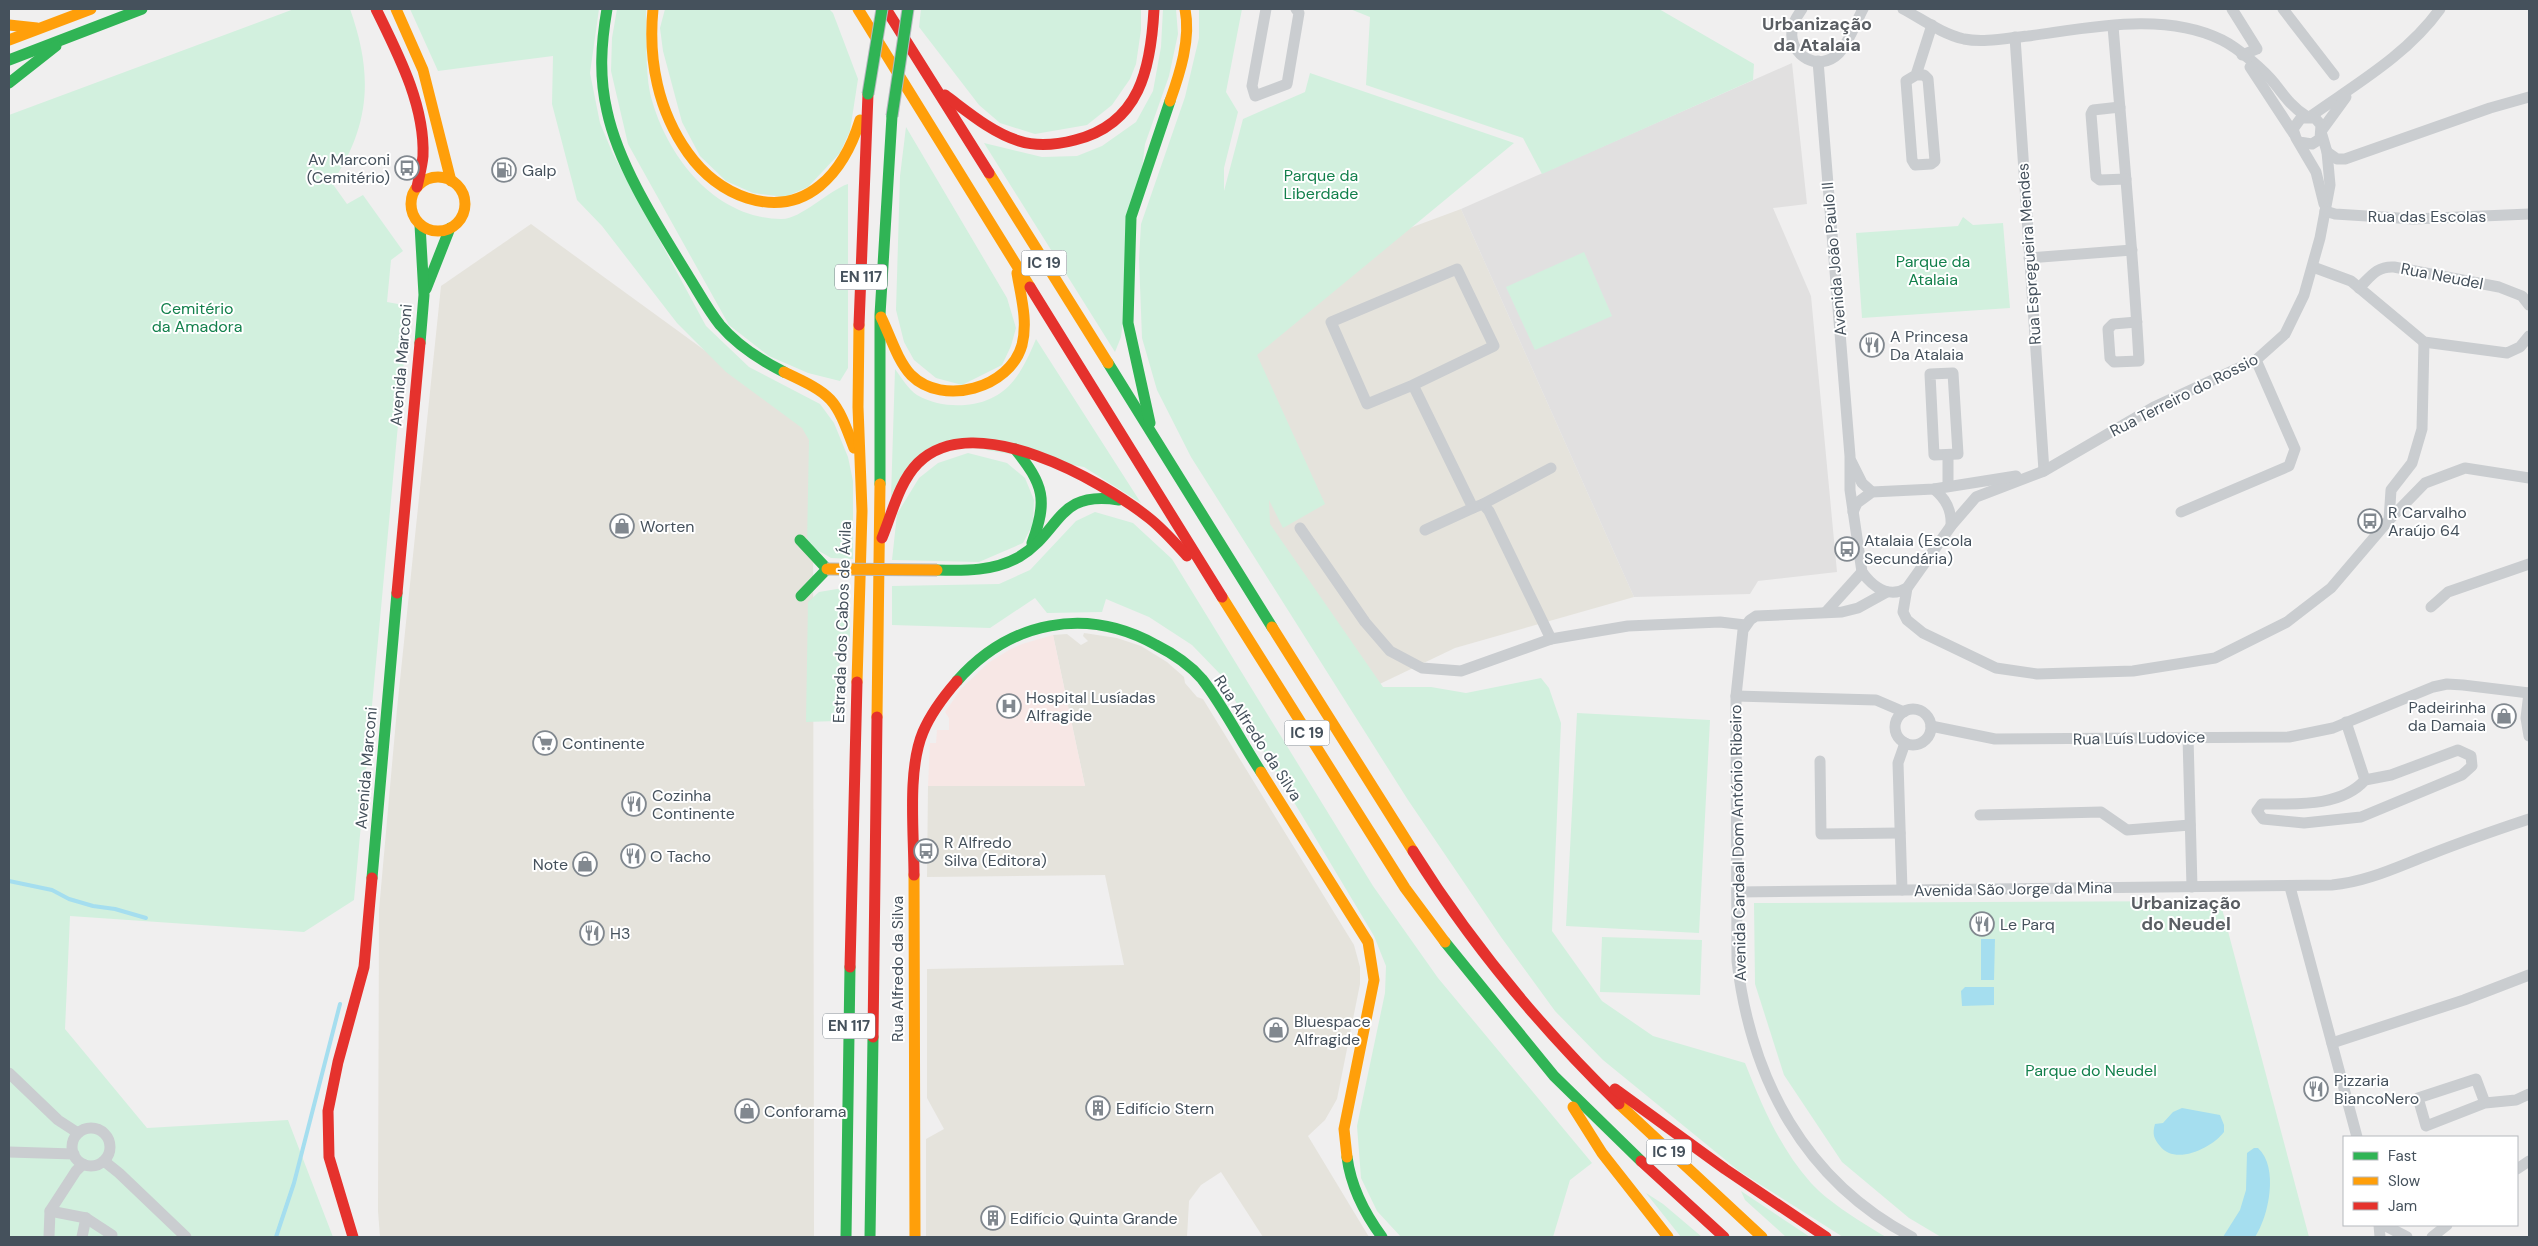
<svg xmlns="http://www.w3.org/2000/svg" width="2538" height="1246" viewBox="0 0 2538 1246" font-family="'DM Sans',sans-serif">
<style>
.commercial{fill:#e5e3dc}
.education{fill:#e1e0e0}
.medical{fill:#f7e7e5}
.green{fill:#d2f0de}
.water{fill:#a5deef}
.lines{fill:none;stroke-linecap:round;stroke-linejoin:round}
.stream{stroke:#a5deef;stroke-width:4}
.street{stroke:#cacdd0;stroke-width:11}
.fast{stroke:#30b455;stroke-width:11}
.slow{stroke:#ff9f0a;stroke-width:11}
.jam{stroke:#e5322d;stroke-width:11}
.fast-bridge-casing{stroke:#b4b9bf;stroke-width:13;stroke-linecap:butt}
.slow-bridge-casing{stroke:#b4b9bf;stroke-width:13;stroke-linecap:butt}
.fast-bridge{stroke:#30b455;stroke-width:11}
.slow-bridge{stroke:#ff9f0a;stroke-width:11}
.labels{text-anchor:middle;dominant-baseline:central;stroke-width:4;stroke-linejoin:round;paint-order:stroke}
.shield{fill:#fff;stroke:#7d858d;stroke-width:1}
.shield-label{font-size:15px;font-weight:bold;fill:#45515c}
.poi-label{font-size:16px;fill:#45515c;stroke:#fff;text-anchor:start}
.park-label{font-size:16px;fill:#13804c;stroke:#fff}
.street-label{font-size:16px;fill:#45515c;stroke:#fff}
.neighbourhood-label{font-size:18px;font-weight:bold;fill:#5a5e63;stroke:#fff}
</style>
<rect width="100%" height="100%" fill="#f0efef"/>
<g class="commercial">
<path d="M1461,209L1634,597L1455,648L1365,691L1224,493L1170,317Z"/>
<path d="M531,224L813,429L814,1237H380L378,1211L379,910L397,709L441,286Z"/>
<path d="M1084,633L1117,638L1141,646L1167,662L1184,677L1185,683L1197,697L1203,699L1354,945L1360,967V984L1337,1099L1325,1120L1308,1136L1369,1237H1263L1221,1172L1201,1185L1189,1201L1187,1237H926V1139L944,1129L927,1098V969L1124,965L1105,875L927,877L928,786H1085L1053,635L1067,634L1081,645L1088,641L1083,636Z"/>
</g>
<path class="education" d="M1792,63L1807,204L1773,208L1811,296L1837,572L1758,581L1750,594L1634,597L1461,209Z"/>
<path class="medical" d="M1053,635L1085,786H928L930,743H936L937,730H949V718L945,712L961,689L988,663L1009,650L1022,644Z"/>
<g class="green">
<path d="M294,9H350C373,74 371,124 332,183L347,204L363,195L403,251L391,260L387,302L409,306L354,900L304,932L70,916L65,1029L147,1128L288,1120L333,1237H9V115Z"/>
<path d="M410,9H599L590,73L600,123L613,154L706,326L749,367L820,404L834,423L848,457L853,481V559L831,558L807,544L809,440L802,428L726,372L677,323L602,226L577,200L552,104L553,56L438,71Z"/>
<path d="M617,9H646C647,35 645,68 650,93C665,154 713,218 781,219C800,220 829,190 848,184V368L840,381L808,373L769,356L729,325L628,144L611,71L612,38Z"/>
<path d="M665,9H829L833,13L858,79L850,131L840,153L808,187L785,197L753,193L726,181L700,156L682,122L663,51L660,28Z"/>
<path d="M921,9H1141V30L1136,64L1130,79L1112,105L1087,125L1035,134L1000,123L979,105L919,27Z"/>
<path d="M1163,9H1176L1178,34L1169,76L1145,144L1121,337L1115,352L984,143L1042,157L1077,156L1102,146L1136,122L1153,91L1161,47Z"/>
<path d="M1199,9H1242L1226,92L1238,112L1224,168V191L1243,119L1305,92L1310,73L1514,143L1257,355L1325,504L1283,528L1269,500L1270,524L1383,687H1431L1466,693L1541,678L1549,688L1561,723L1552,931L1602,1001L1653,1036L1745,1063C1762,1106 1780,1148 1811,1183C1828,1202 1864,1224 1886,1237H1843L1739,1171L1603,1060L1555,1011L1501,937L1408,800L1191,457L1157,390L1142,338L1139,259L1141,224L1185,97L1199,38Z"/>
<path d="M1350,9H1659L1754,64L1753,80L1542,174L1523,138L1366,85L1370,17Z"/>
<path d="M906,127L1007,298L1016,328L1011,346L1002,365L962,385L936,378L914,360L904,342L896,310L900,176Z"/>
<path d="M1963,217L1973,225L2003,223L2010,308L1862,318L1856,233L1958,226Z"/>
<path d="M1584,252L1612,316L1535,350L1506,287Z"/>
<path d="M1036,339L1141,503L1084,467L941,442L891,497L895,369C901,377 909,390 917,395C933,404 948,406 965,405C1007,401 1021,375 1036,339Z"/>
<path d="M968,453L1007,463L1025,478L1034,500L1033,524L1023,543L979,562L892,560L897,514L919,478L938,463Z"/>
<path d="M1095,512L1133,523L1172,559L1373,886L1438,978L1592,1163L1570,1180L1553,1237H1401L1377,1211L1361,1178L1357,1126L1385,993L1386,966L1374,936L1258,742L1221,675L1192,645L1149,617L1106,599L1102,612L1047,613L1035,598L990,628L892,625V586L999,584L1030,570L1076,521Z"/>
<path d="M849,587L850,636L840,658L836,721L806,722L808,602L819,592Z"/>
<path d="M1577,713L1710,720L1699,933L1566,926Z"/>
<path d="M2220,901L2309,1237H1941L1909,1218L1842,1162L1784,1075L1755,984L1754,903Z"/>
<path d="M1602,937L1702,940L1700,995L1600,992Z"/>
<path d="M1741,1191L1810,1237H1786L1745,1200Z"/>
<path d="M1646,1193L1663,1204L1702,1237H1681Z"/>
</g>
<g class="water">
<path d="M1981,939H1995L1994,980H1981Z"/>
<path d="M1965,987H1994V1005L1962,1006L1961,991Z"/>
<path d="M2182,1108L2220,1115L2224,1125V1132C2212,1148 2175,1166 2160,1146C2154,1139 2152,1134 2155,1124L2163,1123L2173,1112Z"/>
<path d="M2254,1148H2258C2279,1167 2269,1216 2255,1237H2223L2240,1210L2246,1190L2247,1153Z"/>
</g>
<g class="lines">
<g class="stream">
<path d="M9,881L52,890L69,899L93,906L115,909L146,918"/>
<path d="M276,1237L294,1183L340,1004"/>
</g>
<g class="street">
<path d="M1266,9L1252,86L1255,96L1287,84L1299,13L1296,9"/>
<path d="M1802,9C1798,15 1792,23 1792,30C1789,56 1819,73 1839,53C1849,42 1856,22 1863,9"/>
<path d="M1903,9C1922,19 1942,34 1964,39C1984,43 2007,38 2028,36C2089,28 2164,11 2222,40C2238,48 2264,70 2275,84C2285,97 2292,107 2306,116"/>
<path d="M2232,9L2257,49L2242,55"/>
<path d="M2283,9L2334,75"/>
<path d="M2113,26C2122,137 2133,249 2139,361L2114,362L2110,358L2108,329L2113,324L2137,322"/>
<path d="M2015,37L2044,471"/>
<path d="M1818,61L1850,456V490L1862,572C1873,587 1889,599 1907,588L1951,526L1976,497L2044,471L2154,407L2256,360L2285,334L2304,295L2320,238L2330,185L2327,152L2322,135"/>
<path d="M2250,67L2294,134"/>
<path d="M1916,75H1924L1928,79L1935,161L1931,164L1915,165L1912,160L1906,81L1916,75L1932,25"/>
<path d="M2120,107L2093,110L2091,114L2096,177L2100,180L2126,179"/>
<path d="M2311,116C2356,84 2407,55 2440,9"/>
<path d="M2322,130L2346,97"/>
<path d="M2299,142L2312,144L2320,139L2321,125L2315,118H2301L2293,129L2296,138L2316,172L2324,204"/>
<path d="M2327,152L2337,159H2345L2490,108L2529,97"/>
<path d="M2325,211L2335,214L2414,219L2529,214"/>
<path d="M2029,258L2132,250"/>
<path d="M2313,267L2351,281L2424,342L2507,353L2520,347L2529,336"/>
<path d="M2359,288C2371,276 2377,266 2394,267L2499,287L2522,296L2529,305"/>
<path d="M1953,373L1958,454L1934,455L1930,374Z"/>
<path d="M1413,385L1494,346L1457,269L1331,322L1367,404L1413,385L1473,508L1483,504L1489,511L1551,639"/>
<path d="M1948,455V486"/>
<path d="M1851,461L1862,483L1872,492"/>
<path d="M1934,489C1946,499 1952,510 1951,526"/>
<path d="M1483,504L1551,468"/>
<path d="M1853,512L1857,503L1872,492L1934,489L2016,476"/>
<path d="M2181,512L2289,466L2295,449L2256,360"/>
<path d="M2389,520L2391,490L2412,463L2422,429L2424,342"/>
<path d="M1300,528L1365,622L1390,651L1422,668L1461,671L1551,639L1628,626L1720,622L1745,625"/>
<path d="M1425,530L1473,508"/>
<path d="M1907,588L1903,612L1907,620L1923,633L1996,668L2037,674L2133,671L2215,658L2287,622L2331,588L2389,520L2425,483L2465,468L2529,478"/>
<path d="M1887,592L1858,608L1842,612L1756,616L1750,620L1743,630L1736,696L1737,961C1751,1079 1804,1180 1912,1237"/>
<path d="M2431,607L2448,592L2529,564"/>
<path d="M1826,612L1862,572"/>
<path d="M2529,693L2526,718L2529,736"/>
<path d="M1736,696L1876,700L1904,712"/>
<circle cx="1913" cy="727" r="18"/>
<path d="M2346,722L2365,780C2341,807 2296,804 2262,804L2257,811L2263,819L2304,823L2361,817L2462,775L2472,766L2471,756L2458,750L2391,775L2365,780"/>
<path d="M1931,726L1995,739L2289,737L2333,728L2433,687L2447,684L2463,685L2529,693"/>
<path d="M2188,737L2192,887"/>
<path d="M1820,761L1821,834L1900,833"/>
<path d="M1980,815L2101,812L2127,830L2190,825"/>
<path d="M2290,887L2357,1137"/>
<path d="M1902,890L1898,763L1905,743"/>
<path d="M1737,892L2332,885C2367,882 2399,866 2431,854C2464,841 2496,830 2529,819"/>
<path d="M2332,1043L2464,1000L2529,975"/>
<path d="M9,1073L58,1120L78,1133"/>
<path d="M2485,1103L2476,1079L2418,1098L2426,1126L2485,1103L2516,1100L2529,1094"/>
<circle cx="91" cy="1147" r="19"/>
<path d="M9,1152L74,1154"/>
<path d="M104,1161L119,1173L186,1237"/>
<path d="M2517,1169L2529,1161"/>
<path d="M50,1211L86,1218L112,1235"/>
<path d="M2379,1225L2380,1237"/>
<path d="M2384,1225L2407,1237"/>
<path d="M49,1237L50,1211L76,1171L83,1164"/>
<path d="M82,1237L86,1218"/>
<path d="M2432,1237L2447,1225"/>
</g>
<g class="fast">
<path d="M607,9C601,44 599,76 607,111C619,167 659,228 689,277C699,293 708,310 720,325C737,345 760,360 784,372"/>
<path d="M9,60L142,9"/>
<path d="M9,83L56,46"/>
<path d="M426,289L450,228"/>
<path d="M420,343L424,295L420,225"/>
<path d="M1108,363L1272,627"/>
<path d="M1150,423L1128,323L1131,217L1170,101"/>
<path d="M1015,449C1044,485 1048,500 1032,543"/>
<path d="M880,484V315L892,116"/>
<path d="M800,540L827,569L801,596"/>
<path d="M937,570C965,571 994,571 1019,557C1062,531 1056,490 1119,500"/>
<path d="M957,681C1010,621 1086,606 1156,645C1172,653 1190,665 1202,679C1224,707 1241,742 1261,772"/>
<path d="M372,878L397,593"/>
<path d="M1445,942L1554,1076L1641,1161"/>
<path d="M1347,1157C1351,1187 1365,1214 1382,1237"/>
<path d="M846,1237L850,967"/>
<path d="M870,1237L873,1037"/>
</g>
<g class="slow">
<path d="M396,9L423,70L451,181"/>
<path d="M653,9C648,60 658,111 688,153C703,174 723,190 747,198C807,217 844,172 860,120"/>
<path d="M858,9L1030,287"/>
<path d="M9,25L37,28"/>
<path d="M9,40L91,9"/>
<path d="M1170,101C1180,73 1191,39 1185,9"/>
<path d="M989,173L1108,363"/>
<circle cx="438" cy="204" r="27"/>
<path d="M881,317C890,335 897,360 911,375C943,407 1010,388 1022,345C1028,321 1021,297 1017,273"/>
<path d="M784,372C833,395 835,397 854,448"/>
<path d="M1222,597L1405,888L1445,942"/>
<path d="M1272,627L1413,851"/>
<path d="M857,682L862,511L858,407L859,325"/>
<path d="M877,717L880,484"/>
<path d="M1261,772L1368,942L1374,980L1344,1129L1347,1157"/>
<path d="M914,875L915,1237"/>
<path d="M1619,1104L1762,1237"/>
<path d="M1573,1107L1602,1153L1668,1237"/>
</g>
<g class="jam">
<path d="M376,9C398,54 425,105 423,156C422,167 419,177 417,187"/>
<path d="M886,9L989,173"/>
<path d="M945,95C968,112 991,132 1019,141C1038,147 1056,145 1075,140C1140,124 1151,68 1154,9"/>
<path d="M1030,287L1222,597"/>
<path d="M859,325L868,94"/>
<path d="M882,538C892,514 899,482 918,463C974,408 1101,480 1149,518C1163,529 1175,543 1187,556"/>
<path d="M397,593L420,343"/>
<path d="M1413,851C1471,944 1541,1028 1619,1104"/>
<path d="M914,875C914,833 907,770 923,732C931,713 944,696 957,681"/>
<path d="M850,967L857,682"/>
<path d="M873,1037L877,717"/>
<path d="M1615,1089L1725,1169L1826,1237"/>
<path d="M1641,1161L1724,1237"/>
<path d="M353,1237L329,1157L328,1111L338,1062L364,967L372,878"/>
</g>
<g class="fast-bridge-casing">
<g id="fast-bridge">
<path d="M868,94L882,9"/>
<path d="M892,116L908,9"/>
</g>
</g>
<g class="slow-bridge-casing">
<path id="slow-bridge" d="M827,569L937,570"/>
</g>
<use href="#fast-bridge" class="fast-bridge"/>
<use href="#slow-bridge" class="slow-bridge"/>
</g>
<defs>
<g id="bus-ring" transform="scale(1.25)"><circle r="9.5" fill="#fff" stroke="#81888f" stroke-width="1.5"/><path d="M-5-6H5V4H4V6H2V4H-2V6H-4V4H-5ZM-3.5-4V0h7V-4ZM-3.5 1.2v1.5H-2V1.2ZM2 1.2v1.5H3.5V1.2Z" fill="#81888f"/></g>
<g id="fuel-ring" transform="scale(1.25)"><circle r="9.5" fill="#fff" stroke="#81888f" stroke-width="1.5"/><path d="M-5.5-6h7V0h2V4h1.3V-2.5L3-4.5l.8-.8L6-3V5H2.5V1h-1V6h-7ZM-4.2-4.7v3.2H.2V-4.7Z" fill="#81888f"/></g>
<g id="restaurant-ring" transform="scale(1.25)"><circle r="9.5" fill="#fff" stroke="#81888f" stroke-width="1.5"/><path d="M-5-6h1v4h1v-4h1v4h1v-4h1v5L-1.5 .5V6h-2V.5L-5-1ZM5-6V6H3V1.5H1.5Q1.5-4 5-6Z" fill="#81888f"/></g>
<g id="shop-ring" transform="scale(1.25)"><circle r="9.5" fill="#fff" stroke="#81888f" stroke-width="1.5"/><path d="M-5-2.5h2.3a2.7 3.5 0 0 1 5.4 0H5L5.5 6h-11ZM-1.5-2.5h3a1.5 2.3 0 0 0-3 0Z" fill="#81888f"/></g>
<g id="hospital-ring" transform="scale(1.25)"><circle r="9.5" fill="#fff" stroke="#81888f" stroke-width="1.5"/><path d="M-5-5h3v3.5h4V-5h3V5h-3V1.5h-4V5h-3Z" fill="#81888f"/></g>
<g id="supermarket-ring" transform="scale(1.25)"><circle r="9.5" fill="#fff" stroke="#81888f" stroke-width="1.5"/><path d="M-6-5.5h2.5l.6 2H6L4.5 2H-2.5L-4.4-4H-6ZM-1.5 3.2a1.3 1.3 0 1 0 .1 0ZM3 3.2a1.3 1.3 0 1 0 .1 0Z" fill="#81888f"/></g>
<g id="building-ring" transform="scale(1.25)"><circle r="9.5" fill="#fff" stroke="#81888f" stroke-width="1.5"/><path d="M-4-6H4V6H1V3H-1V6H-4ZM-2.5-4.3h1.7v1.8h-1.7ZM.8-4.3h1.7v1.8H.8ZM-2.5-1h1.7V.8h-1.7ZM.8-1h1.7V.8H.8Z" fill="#81888f"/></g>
</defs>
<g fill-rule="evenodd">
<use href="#bus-ring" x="407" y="168"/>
<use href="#fuel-ring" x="504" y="170"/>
<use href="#restaurant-ring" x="1872" y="345"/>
<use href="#bus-ring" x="2370" y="521"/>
<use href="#shop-ring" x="622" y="526"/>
<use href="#bus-ring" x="1847" y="549"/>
<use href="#hospital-ring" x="1009" y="706"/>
<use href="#shop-ring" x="2504" y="716"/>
<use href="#supermarket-ring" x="545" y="743"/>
<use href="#restaurant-ring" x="634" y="804"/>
<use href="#bus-ring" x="926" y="851"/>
<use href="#restaurant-ring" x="633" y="856"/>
<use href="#shop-ring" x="585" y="864"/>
<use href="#restaurant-ring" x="1982" y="924"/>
<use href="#restaurant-ring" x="592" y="933"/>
<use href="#shop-ring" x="1276" y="1030"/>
<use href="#restaurant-ring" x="2316" y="1089"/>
<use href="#building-ring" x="1098" y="1108"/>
<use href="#shop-ring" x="747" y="1111"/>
<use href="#building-ring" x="993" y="1218"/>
</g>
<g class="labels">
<g class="shield">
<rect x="1021.5" y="250.5" width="45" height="25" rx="4"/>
<rect x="835" y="264.5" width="52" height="25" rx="4"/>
<rect x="1284.5" y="720.5" width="45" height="25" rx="4"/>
<rect x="823" y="1013.5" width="52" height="25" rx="4"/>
<rect x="1646.5" y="1139.5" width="45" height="25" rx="4"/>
</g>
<g class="shield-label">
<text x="1044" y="263">IC 19</text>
<text x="861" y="277">EN 117</text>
<text x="1307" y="733">IC 19</text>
<text x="849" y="1026">EN 117</text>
<text x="1669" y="1152">IC 19</text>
</g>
<g class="poi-label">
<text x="390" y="159" text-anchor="end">Av Marconi<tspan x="390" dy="18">(Cemitério)</tspan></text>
<text x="522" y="170">Galp</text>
<text x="1890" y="336">A Princesa<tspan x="1890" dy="18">Da Atalaia</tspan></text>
<text x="2388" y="512">R Carvalho<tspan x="2388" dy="18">Araújo 64</tspan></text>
<text x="640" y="526">Worten</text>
<text x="1864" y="540">Atalaia (Escola<tspan x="1864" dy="18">Secundária)</tspan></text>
<text x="1026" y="697">Hospital Lusíadas<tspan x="1026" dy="18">Alfragide</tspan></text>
<text x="2486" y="707" text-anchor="end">Padeirinha<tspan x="2486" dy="18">da Damaia</tspan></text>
<text x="562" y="743">Continente</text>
<text x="652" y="795">Cozinha<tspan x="652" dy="18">Continente</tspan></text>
<text x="944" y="842">R Alfredo<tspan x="944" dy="18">Silva (Editora)</tspan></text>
<text x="650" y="856">O Tacho</text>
<text x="568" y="864" text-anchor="end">Note</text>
<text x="2000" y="924">Le Parq</text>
<text x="610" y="933">H3</text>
<text x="1294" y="1021">Bluespace<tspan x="1294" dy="18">Alfragide</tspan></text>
<text x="2334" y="1080">Pizzaria<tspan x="2334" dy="18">BiancoNero</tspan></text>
<text x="1116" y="1108">Edifício Stern</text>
<text x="764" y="1111">Conforama</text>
<text x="1010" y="1218">Edifício Quinta Grande</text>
</g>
<g class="park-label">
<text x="1321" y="175">Parque da<tspan x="1321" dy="18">Liberdade</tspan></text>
<text x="1933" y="261">Parque da<tspan x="1933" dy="18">Atalaia</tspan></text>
<text x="197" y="308">Cemitério<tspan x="197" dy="18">da Amadora</tspan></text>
<text x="2091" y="1070">Parque do Neudel</text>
</g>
<g class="street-label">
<text x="2427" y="216">Rua das Escolas</text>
<text transform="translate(2029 254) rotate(-94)">Rua Espregueira Mendes</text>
<text transform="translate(1834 259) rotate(-95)">Avenida João Paulo II</text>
<text transform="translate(2442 276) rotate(11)">Rua Neudel</text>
<text transform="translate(401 365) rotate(-85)">Avenida Marconi</text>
<text transform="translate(2184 395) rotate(-27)">Rua Terreiro do Rossio</text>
<text transform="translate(842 622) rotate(-88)">Estrada dos Cabos de Ávila</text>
<text transform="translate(1258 738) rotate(57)">Rua Alfredo da Silva</text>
<text transform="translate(2139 738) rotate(-1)">Rua Luís Ludovice</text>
<text transform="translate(366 768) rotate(-85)">Avenida Marconi</text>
<text transform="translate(1738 843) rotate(-91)">Avenida Cardeal Dom António Ribeiro</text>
<text transform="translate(2013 889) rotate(-1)">Avenida São Jorge da Mina</text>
<text transform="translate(897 969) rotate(-90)">Rua Alfredo da Silva</text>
</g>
<g class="neighbourhood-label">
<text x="1817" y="24">Urbanização<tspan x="1817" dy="21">da Atalaia</tspan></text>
<text x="2186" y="903">Urbanização<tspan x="2186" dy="21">do Neudel</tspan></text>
</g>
</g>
<rect width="2538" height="1246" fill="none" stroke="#45515c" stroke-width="20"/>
<rect x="2343" y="1136" width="175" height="90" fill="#ffffff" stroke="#b5b9be"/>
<rect x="2353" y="1152" width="25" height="8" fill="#30b455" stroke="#b5b9be"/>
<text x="2388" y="1161" font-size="15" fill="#45515c">Fast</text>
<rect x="2353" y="1177" width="25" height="8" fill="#ff9f0a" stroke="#b5b9be"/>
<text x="2388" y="1186" font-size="15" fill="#45515c">Slow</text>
<rect x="2353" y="1202" width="25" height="8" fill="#e5322d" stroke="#b5b9be"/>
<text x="2388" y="1211" font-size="15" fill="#45515c">Jam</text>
</svg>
